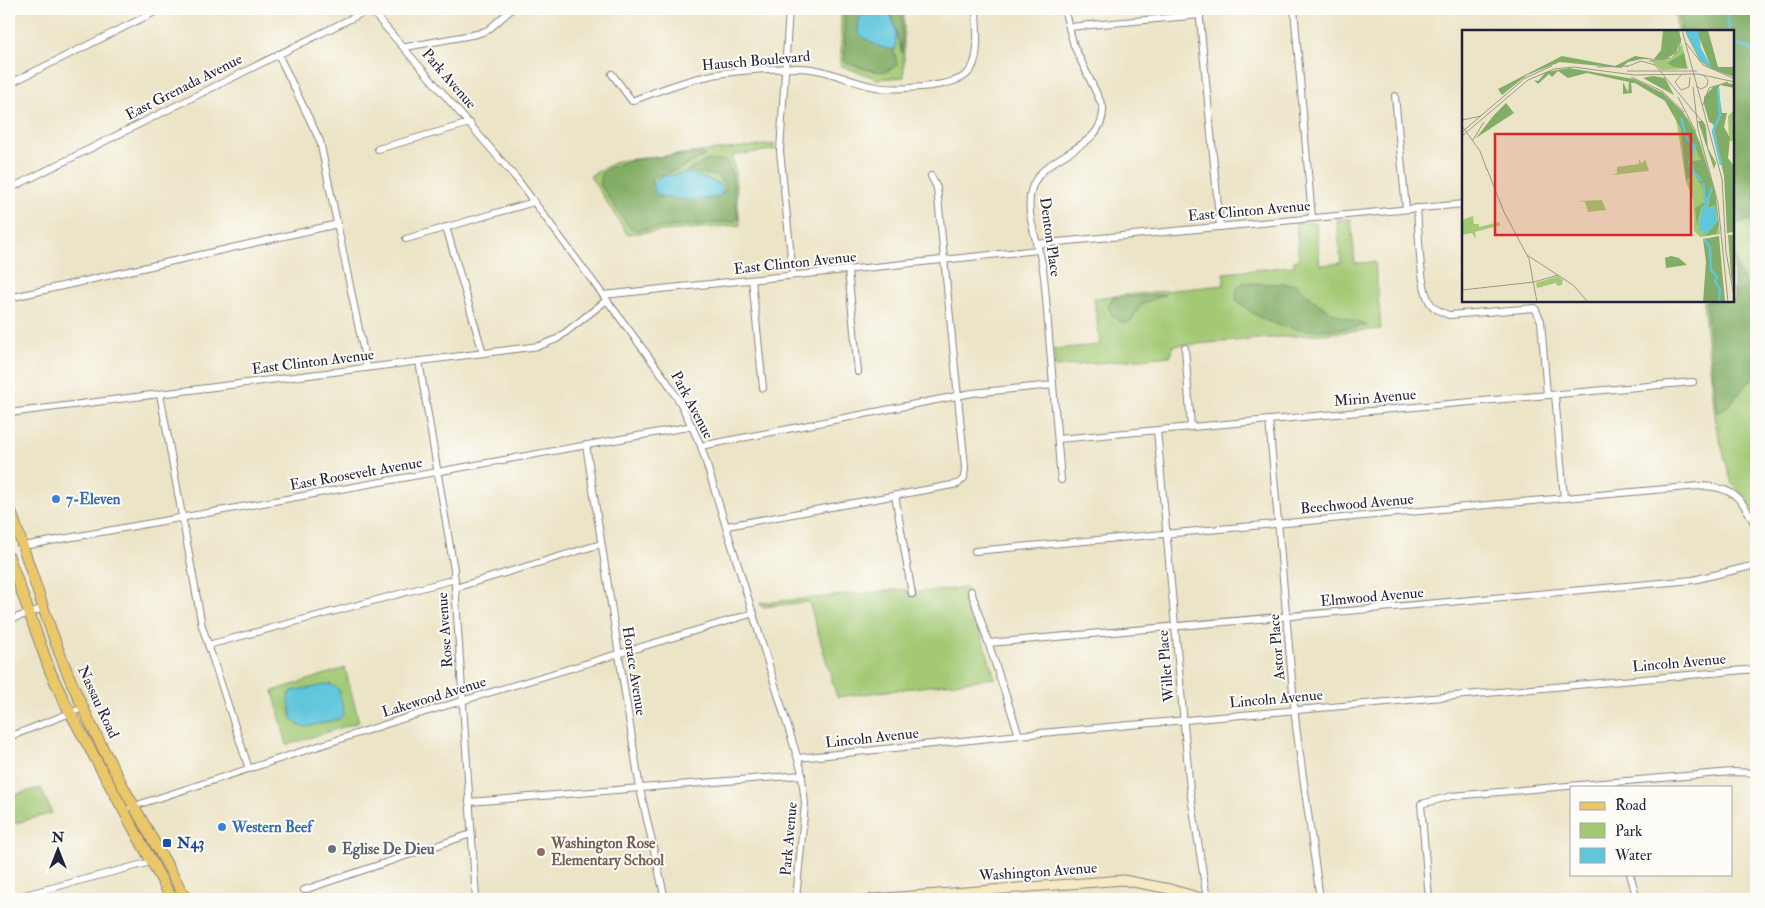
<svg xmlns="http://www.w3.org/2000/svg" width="1765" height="908" viewBox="0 0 1765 908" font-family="'IM FELL Double Pica',serif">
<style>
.green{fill:#a3c974;stroke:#627658}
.forest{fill:#82ad66;stroke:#526850}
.water{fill:#5fc6dc;stroke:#40748c}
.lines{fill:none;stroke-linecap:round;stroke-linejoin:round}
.stream{stroke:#5fc6dc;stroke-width:2.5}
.street-casing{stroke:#878380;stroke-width:8}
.secondary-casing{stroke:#878380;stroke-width:11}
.primary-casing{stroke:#878380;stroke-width:12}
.street{stroke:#fff;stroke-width:6}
.secondary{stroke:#f7e9c3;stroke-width:9}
.primary{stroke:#eac769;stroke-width:10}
.shop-dot{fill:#3f7fe0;stroke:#fdfcf7;stroke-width:2}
.transit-dot{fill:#1a4fb4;stroke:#fdfcf7;stroke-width:2}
.worship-dot{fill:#6b7280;stroke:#fdfcf7;stroke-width:2}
.education-dot{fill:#8d6e63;stroke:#fdfcf7;stroke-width:2}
.labels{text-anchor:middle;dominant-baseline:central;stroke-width:4;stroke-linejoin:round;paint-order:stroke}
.street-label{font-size:15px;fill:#22223b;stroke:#fdfcf7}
.shop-label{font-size:15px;font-weight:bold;fill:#366cbe;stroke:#fdfcf7;text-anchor:start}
.transit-label{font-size:15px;font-weight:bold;fill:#164399;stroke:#fdfcf7;text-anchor:start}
.education-label{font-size:15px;font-weight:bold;fill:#785e54;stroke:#fdfcf7;text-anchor:start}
.worship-label{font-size:15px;font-weight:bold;fill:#5b616d;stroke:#fdfcf7;text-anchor:start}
.inset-river{fill:none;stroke:#5fc6dc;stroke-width:2.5}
.inset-road{fill:none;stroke:#9b968e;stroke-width:1}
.view{fill:#d62828;fill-opacity:0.15;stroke:#d62828;stroke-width:2.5}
.inset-edge{fill:none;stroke:#22223b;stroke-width:2.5}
</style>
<rect width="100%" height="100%" fill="#fdfcf7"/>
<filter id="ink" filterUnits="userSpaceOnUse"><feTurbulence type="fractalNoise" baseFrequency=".02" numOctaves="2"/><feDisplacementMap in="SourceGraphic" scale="10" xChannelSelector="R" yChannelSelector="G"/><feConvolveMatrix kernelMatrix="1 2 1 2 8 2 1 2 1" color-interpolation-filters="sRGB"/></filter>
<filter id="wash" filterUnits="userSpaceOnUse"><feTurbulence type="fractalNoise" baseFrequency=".0096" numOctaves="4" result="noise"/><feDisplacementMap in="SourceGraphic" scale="20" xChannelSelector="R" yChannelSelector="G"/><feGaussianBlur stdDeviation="1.12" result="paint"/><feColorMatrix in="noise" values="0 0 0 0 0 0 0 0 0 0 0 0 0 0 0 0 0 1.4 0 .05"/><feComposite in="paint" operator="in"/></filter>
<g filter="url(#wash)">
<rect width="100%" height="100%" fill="#ece4c6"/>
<g class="green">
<path d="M841,9H904V77L878,79L841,66Z"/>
<path d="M1675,9H1756V518L1749,501L1732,484L1716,426L1703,301H1734V31H1677Z"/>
<path d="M774,144V150L733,155L740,225L627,234L590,176L617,161Z"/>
<path d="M1351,219L1355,263L1375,262L1381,329L1172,346L1171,356L1055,367L1053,349L1100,345L1094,298L1224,285V273L1294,266V261L1299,260L1296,223L1316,222L1320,265L1341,263L1337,220Z"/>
<path d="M966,588L995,678L837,697L809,602L762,607L760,603L906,589L908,593Z"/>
<path d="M345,668L359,722L287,745L273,691Z"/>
<path d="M41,788L52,813L9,825V796Z"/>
</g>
<g class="forest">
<path d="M844,9H902V53L891,13L878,11L893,45L897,65C882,79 863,67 845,63Z"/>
<path d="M1679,9H1756V206L1753,219L1737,223L1734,229V31H1681Z"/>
<path d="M703,154L704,156L677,170L651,178V188L661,198H717L726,188L717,176L686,171L709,160L727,161L732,175L738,218L735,221L636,230L629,227L601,186V174C624,154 673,157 703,154Z"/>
<path d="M1734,253L1737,267L1756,305V374L1729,405L1717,412L1706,301H1734Z"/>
<path d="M1242,283L1296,284C1321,309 1335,315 1368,326C1316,331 1278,338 1236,300L1237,289Z"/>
<path d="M1166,294C1152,300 1137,303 1133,319L1127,323C1115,321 1112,317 1108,306L1113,298Z"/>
</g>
<g class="water">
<path d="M869,9H886C895,19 898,36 895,50C880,49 869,42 858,33L859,19Z"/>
<path d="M685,173L708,179L721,185L723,194C704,203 675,201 656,194L652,183L662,176Z"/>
<path d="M331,684L339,690L344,713L339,719L306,727L298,725L292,718L288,697L292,691Z"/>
</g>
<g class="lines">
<g class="stream">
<path d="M1725,9L1729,31"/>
<path d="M1734,43L1756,51"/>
</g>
</g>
</g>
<g filter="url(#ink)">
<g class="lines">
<g class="street-casing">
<g id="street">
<path d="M370,9L517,179L666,380L682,406L701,446L801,769L805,804L796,899"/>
<path d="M789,9L780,151L793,275"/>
<path d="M1199,9L1220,227"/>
<path d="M1294,9L1312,218"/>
<path d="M1069,27L1200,15"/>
<path d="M406,47L477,34L488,30L512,9"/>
<path d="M278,54L320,141L367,368"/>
<path d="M612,74L632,101C655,92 679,82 704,77C733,70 768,69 798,68C825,68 845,80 871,86C890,91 952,88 967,74C982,61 976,27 976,9"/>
<path d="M9,84L161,9"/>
<path d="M1395,96L1406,209"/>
<path d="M378,149L470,123"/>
<path d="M9,189L370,9"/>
<path d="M1417,208C1419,232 1419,278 1428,299C1431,308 1441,312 1449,315L1535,308L1541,321L1547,395"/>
<path d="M446,227L483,353"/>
<path d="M406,239L534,202"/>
<path d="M1036,244L1464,204"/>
<path d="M848,270L858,372"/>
<path d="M752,280L763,388"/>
<path d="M603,295L1038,250"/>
<path d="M9,298L338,224"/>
<path d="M1185,348L1191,427"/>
<path d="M419,361L454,570L476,899"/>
<path d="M160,394L202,626L249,769"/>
<path d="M1555,395L1564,498"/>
<path d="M9,413L539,346L557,339L607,300"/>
<path d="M1269,420L1296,726L1320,899"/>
<path d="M1157,430L1190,790L1207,899"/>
<path d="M1058,439L1693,382"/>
<path d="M586,445L640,789L665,899"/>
<path d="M701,446L972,393L1053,385"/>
<path d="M1061,480C1057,432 1053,384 1049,337C1047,314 1046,291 1043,269C1039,243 1025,217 1031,191C1041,151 1106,152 1103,107L1074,46L1064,9"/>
<path d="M895,495L912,594"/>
<path d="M727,526L958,484L964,478L965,467L937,188L931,176"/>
<path d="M23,546L693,426"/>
<path d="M975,551L1699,486C1733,486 1743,499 1756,527"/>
<path d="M455,588L601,544"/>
<path d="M971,591L1019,735"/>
<path d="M9,620L44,608"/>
<path d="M989,643L1693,580L1756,565"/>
<path d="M208,645L455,579"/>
<path d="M9,737L83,708"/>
<path d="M798,758L1019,735L1756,669"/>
<path d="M469,802L802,775"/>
<path d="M131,807L402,719L754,613"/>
<path d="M1630,874L1637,899"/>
<path d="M304,890L471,834"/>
<path d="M9,899L151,862"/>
<path d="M1429,899L1421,804L1452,796L1732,772L1756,773"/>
</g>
</g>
<g class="secondary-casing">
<path id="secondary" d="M872,899L1123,880L1170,889L1204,899"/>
</g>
<g class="primary-casing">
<g id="primary">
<path d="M9,506C32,570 50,637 79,699C110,768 150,833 186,899"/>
<path d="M9,557L50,671L65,703L172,899"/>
</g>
</g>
<use href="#street" class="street"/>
<use href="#secondary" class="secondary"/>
<use href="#primary" class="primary"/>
</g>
</g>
<g class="shop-dot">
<circle cx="56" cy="499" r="5"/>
<circle cx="222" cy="827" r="5"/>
</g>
<rect class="transit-dot" x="162" y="838" width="10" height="10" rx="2.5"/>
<circle class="worship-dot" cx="332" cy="849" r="5"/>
<circle class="education-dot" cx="541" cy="852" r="5"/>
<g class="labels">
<g class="street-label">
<text transform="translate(756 61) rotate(-5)">Hausch Boulevard</text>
<text transform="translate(449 79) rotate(49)">Park Avenue</text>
<text transform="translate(184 87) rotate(-27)">East Grenada Avenue</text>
<text transform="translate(1249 211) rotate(-5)">East Clinton Avenue</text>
<text transform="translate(1050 237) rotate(82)">Denton Place</text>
<text transform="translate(795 263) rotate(-6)">East Clinton Avenue</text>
<text transform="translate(313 362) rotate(-7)">East Clinton Avenue</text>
<text transform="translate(1375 398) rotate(-5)">Mirin Avenue</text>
<text transform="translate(692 405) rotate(62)">Park Avenue</text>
<text transform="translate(356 474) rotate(-10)">East Roosevelt Avenue</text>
<text transform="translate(1357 504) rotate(-5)">Beechwood Avenue</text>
<text transform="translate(1372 597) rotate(-5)">Elmwood Avenue</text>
<text transform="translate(445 630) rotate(-94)">Rose Avenue</text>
<text transform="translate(1277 647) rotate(-95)">Astor Place</text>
<text transform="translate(1679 663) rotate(-5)">Lincoln Avenue</text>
<text transform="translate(1166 666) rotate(-95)">Willet Place</text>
<text transform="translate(634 671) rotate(81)">Horace Avenue</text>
<text transform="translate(434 697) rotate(-17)">Lakewood Avenue</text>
<text transform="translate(1276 699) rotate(-5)">Lincoln Avenue</text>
<text transform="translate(98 702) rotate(65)">Nassau Road</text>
<text transform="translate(872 738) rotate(-6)">Lincoln Avenue</text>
<text transform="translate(789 839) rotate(-85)">Park Avenue</text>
<text transform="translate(1038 872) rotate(-4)">Washington Avenue</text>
</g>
<g class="shop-label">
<text x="66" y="499">7-Eleven</text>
<text x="232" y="827">Western Beef</text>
</g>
<g class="transit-label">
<text x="177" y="843">N43</text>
</g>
<g class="education-label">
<text x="551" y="843">Washington Rose<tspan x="551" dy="17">Elementary School</tspan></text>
</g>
<g class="worship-label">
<text x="342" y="849">Eglise De Dieu</text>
</g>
</g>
<g transform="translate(1462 30)">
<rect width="272" height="272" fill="#ece4c6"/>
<path d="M220,14L226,39L199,40L189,31L210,29ZM272,80V111H267L266,86ZM214,88H226L239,114L254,167L258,204L238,207L232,201L231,169L224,152ZM177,129L180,134L183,129L187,141L150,145L155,143V137L177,134ZM140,170L144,180L126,182L123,172L117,171ZM11,186L12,194H17V197L37,192L39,195L13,202L14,209L10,203L0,205V190ZM96,246L101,250L100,255L96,256L94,253L75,258L74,253Z" fill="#a3c974"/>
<path d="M201,0H217L219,10L214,23L202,30L180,29L166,32L159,38L98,32L65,45L40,65L36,59L100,26L153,36L173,26L192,29L199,20ZM222,0L249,37L236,5V0H246L256,37H272V47L250,39L238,31ZM222,23L225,38L212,37L205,33ZM107,38L172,49L201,63L221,82L234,103L253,161L257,195L254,204L243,206L256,191L253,175L246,178L248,169L239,178L235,196L233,178L243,172V161L230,140V131L239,130L231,113L226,132L231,145L224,150L219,99L203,71L173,53H169L170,63L161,64V52L166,62L167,52L125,43L106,48L96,41L90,47L87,44L76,54L72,50L76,51L84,42ZM191,46L203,48L212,65L181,48ZM264,53L272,54V58L258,55L256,59L260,83H265L262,97L268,108L266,128L272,136V202L265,203L262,146L251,94L247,92L242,74V67L251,57ZM44,73L52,83L14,108L32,85ZM236,91H241L244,98L246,118L254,133L252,139ZM266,205H272V258L269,245ZM257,206L263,272H241L244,232L241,209ZM209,226L217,228L225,235L204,238L203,228Z" fill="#82ad66"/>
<path d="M223,0H236L239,18L250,38L238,30ZM245,174L247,179L253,176L255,192L241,207L242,201L237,200V193L241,176Z" fill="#5fc6dc"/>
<path class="inset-river" d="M256,58L258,85L251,101L259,135M219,88L225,109L233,116L228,130L231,141L240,151M241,153L244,174M244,175L250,158M242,209L248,217L249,240L255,247L253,251L258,260L257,272"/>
<path class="inset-road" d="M220,0L260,149L264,222L273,272M224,13L241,35L273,49M187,31L210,28L217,20L219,8M135,37L166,36M164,37L179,31L193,35L244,96M165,41H235M219,45L213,52L219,60L227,57L228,47M169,47L200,61L222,82M234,56L239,59L245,56L246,50L241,45M231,57L236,99L256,173L266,272M216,67L234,102M241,75L247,58L266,52M0,90L19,86M0,96L18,121L25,140M0,102L63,48L90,36M0,106L66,50L92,39L111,37L172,45L236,44L273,52M11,110L22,92M25,139L42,182L67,229L75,272M65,225L111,255L126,272M0,260L72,252L96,245"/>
<path class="view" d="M33,104H229V205H33Z"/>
<rect width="272" height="272" class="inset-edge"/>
</g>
<rect width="1765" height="908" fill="none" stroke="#fdfcf7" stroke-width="30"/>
<rect x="1570" y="786" width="162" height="90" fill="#fdfcf7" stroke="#a5a5ac"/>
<rect x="1580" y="802" width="25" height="8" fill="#eac769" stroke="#a5a5ac"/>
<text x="1615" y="810" font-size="15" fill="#22223b">Road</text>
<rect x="1580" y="823" width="25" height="15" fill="#a3c974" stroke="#a5a5ac"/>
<text x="1615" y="836" font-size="15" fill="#22223b">Park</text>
<rect x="1580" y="848" width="25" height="15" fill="#5fc6dc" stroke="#a5a5ac"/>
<text x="1615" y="860" font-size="15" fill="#22223b">Water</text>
<g transform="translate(58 850)" stroke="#fdfcf7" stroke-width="4" paint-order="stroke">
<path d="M0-4L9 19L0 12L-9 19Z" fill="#22223b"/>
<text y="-8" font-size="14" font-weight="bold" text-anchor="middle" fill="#22223b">N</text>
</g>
</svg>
